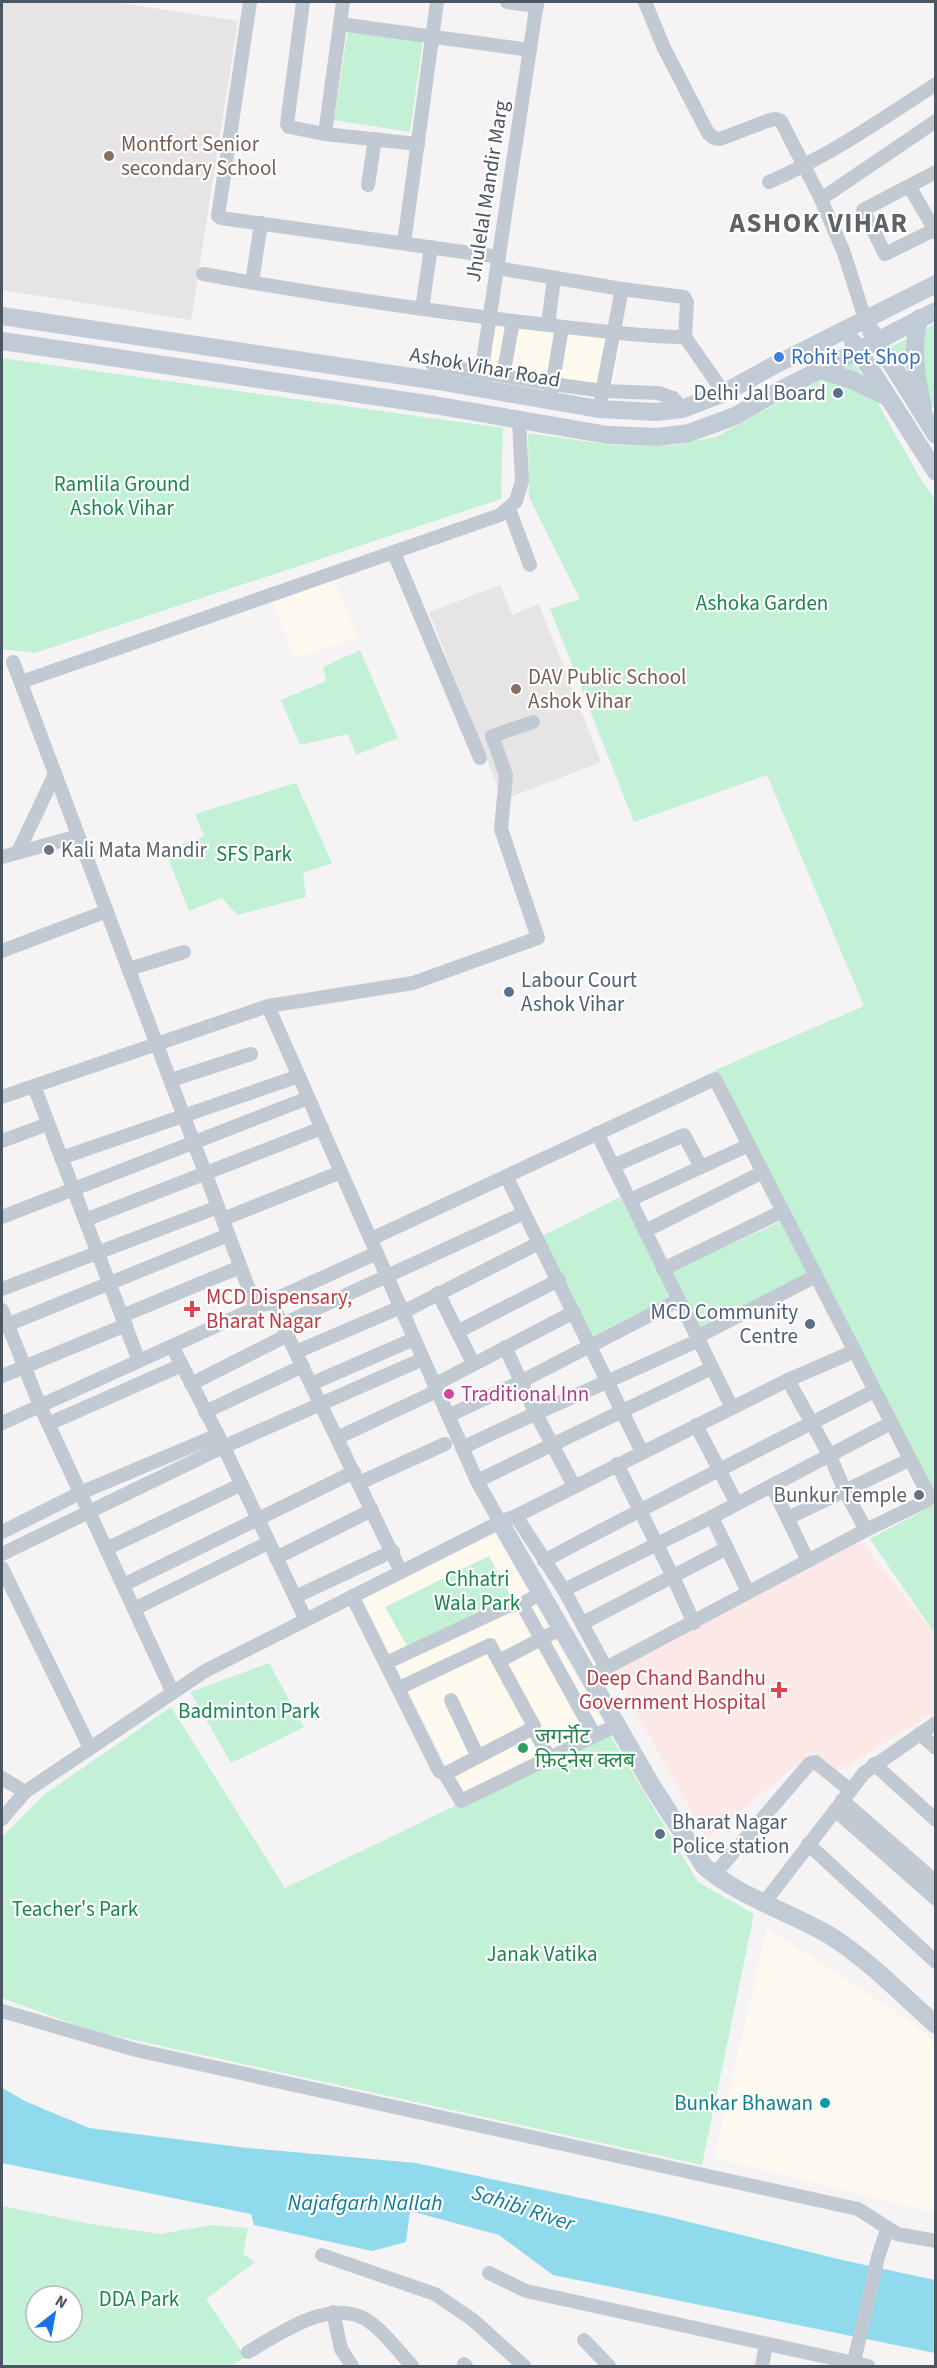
<svg xmlns="http://www.w3.org/2000/svg" width="937" height="2368" viewBox="0 0 937 2368" font-family="'Source Sans 3','Noto Sans Devanagari',sans-serif">
<style>
.commercial{fill:#fdf9ef}
.education{fill:#e6e4e5}
.medical{fill:#fce8e6}
.green{fill:#c3f1d5;fill-rule:evenodd}
.water{fill:#90daee}
.lines{fill:none;stroke-linecap:round;stroke-linejoin:round}
.street{stroke:#c1cad2;stroke-width:14}
.secondary{stroke:#c1cbd6;stroke-width:18}
.education-dot{fill:#8d6e63;stroke:#fff;stroke-width:2}
.shop-dot{fill:#3f7fe0;stroke:#fff;stroke-width:2}
.service-dot{fill:#5c6f8a;stroke:#fff;stroke-width:2}
.worship-dot{fill:#6b7280;stroke:#fff;stroke-width:2}
.health-dot{fill:#e0444e;stroke:#fff;stroke-width:2}
.hotel-dot{fill:#d1479c;stroke:#fff;stroke-width:2}
.leisure-dot{fill:#2e9e5b;stroke:#fff;stroke-width:2}
.culture-dot{fill:#0f9aa8;stroke:#fff;stroke-width:2}
.labels{text-anchor:middle;dominant-baseline:central;stroke-width:4.5;stroke-linejoin:round;paint-order:stroke}
.education-label{font-size:21px;fill:#785e54;stroke:#fff;text-anchor:start}
.street-label{font-size:21px;fill:#4a5661;stroke:#fff}
.shop-label{font-size:21px;fill:#366cbe;stroke:#fff;text-anchor:start}
.service-label{font-size:21px;fill:#4e5e75;stroke:#fff;text-anchor:end}
.park-label{font-size:21px;fill:#17864f;stroke:#fff}
.worship-label{font-size:21px;fill:#5b616d;stroke:#fff;text-anchor:start}
.health-label{font-size:21px;fill:#be3a42;stroke:#fff;text-anchor:start}
.hotel-label{font-size:21px;fill:#b23c85;stroke:#fff;text-anchor:start}
.leisure-label{font-size:21px;fill:#27864d;stroke:#fff;text-anchor:start}
.culture-label{font-size:21px;fill:#0d838f;stroke:#fff;text-anchor:end}
.water-label{font-size:22px;font-style:italic;fill:#0c7c9b;stroke:#fff}
.district-label{font-size:27px;font-weight:bold;letter-spacing:1.5px;fill:#5f6368;stroke:#fff}
</style>
<rect width="100%" height="100%" fill="#f5f3f3"/>
<g class="commercial">
<path d="M496,321L621,341L610,404L486,381Z"/>
<path d="M335,580L358,638L295,659L271,601Z"/>
<path d="M496,1534L602,1721L460,1793L362,1598Z"/>
<path d="M767,1928L913,2023L935,2043V2213L714,2157Z"/>
</g>
<g class="education">
<path d="M2,2H114L238,21L191,320L2,290Z"/>
<path d="M500,585L512,615L539,604L601,762L503,800L429,612Z"/>
</g>
<path class="medical" d="M861,1541L935,1635V1712L832,1775L813,1751L707,1839L611,1668Z"/>
<g class="green">
<path d="M348,29L423,40L410,132L334,120Z"/>
<path d="M935,324V409L891,347Z"/>
<path d="M2,358L503,428L501,499L35,653L2,649Z"/>
<path d="M854,361L920,478L935,499V1494L713,1071L864,1006L767,775L634,822L550,609L580,599L529,497L528,433L611,445L668,446L716,437Z"/>
<path d="M360,650L398,738L356,755L348,734L300,745L281,700L326,681L323,667Z"/>
<path d="M296,783L332,863L303,873L306,897L237,915L222,898L189,911L165,851L204,836L195,814Z"/>
<path d="M620,1197L670,1297L592,1336L542,1236Z"/>
<path d="M782,1221L810,1274L699,1328L671,1272Z"/>
<path d="M935,1504V1634L870,1539Z"/>
<path d="M489,1556L514,1602L411,1653L385,1607Z"/>
<path d="M269,1663L304,1727L231,1763L190,1692Z"/>
<path d="M171,1707L285,1888L608,1732L698,1882L754,1914L702,2165L93,2031L2,1998V1837L45,1794Z"/>
<path d="M2,2206L91,2224L160,2234L211,2225L248,2228L243,2254L255,2262L206,2299L245,2357L231,2366H2ZM36,2296H72V2332H36Z"/>
</g>
<path class="water" d="M2,2088L25,2101L89,2128L247,2148L416,2163L665,2216L842,2260L935,2280V2353L553,2275L499,2235L410,2211L406,2242L372,2251L254,2225L251,2214L2,2163Z"/>
<g class="lines">
<g class="street">
<path d="M250,2L218,216L221,218L499,257"/>
<path d="M303,2L287,124L289,127L325,134L418,144"/>
<path d="M507,2L537,6"/>
<path d="M645,2L664,48L708,133L714,138L720,139L770,120L776,119L781,121L821,199L844,253L865,319"/>
<path d="M340,24L530,50"/>
<path d="M325,134L343,2"/>
<path d="M769,182C829,156 881,120 936,84"/>
<path d="M368,185L375,139"/>
<path d="M909,186L936,232"/>
<path d="M821,199L936,121"/>
<path d="M934,230L885,254L863,210L936,172"/>
<path d="M404,243L437,2"/>
<path d="M497,268L622,289L601,398"/>
<path d="M203,274C309,293 415,309 522,322C576,328 630,336 685,337L687,302L684,297L622,289"/>
<path d="M252,283L261,223"/>
<path d="M422,309L431,247"/>
<path d="M548,325L554,278"/>
<path d="M685,337L724,393"/>
<path d="M432,364L552,384L603,391L658,393L673,398L682,409"/>
<path d="M503,376L513,321"/>
<path d="M479,388L537,2"/>
<path d="M551,393L562,327"/>
<path d="M509,509L530,565"/>
<path d="M394,553L480,758"/>
<path d="M13,662L256,1308"/>
<path d="M21,682L500,515L516,501L522,481L519,419"/>
<path d="M18,852L55,774"/>
<path d="M2,857L78,836"/>
<path d="M2,951L107,911"/>
<path d="M129,969L184,952"/>
<path d="M268,1006L477,1481L500,1522"/>
<path d="M171,1080L251,1054"/>
<path d="M34,1086L139,1361"/>
<path d="M2,1097L268,1006L413,983L538,938L501,829L506,775L492,736L533,722"/>
<path d="M597,1133L732,1408"/>
<path d="M2,1141L48,1124"/>
<path d="M61,1158L299,1076"/>
<path d="M613,1166L684,1135L701,1167"/>
<path d="M506,1176L642,1452"/>
<path d="M630,1200L749,1145"/>
<path d="M2,1217L308,1098"/>
<path d="M223,1219L341,1172"/>
<path d="M85,1220L322,1128"/>
<path d="M645,1231L763,1172"/>
<path d="M371,1239L715,1079L929,1496L928,1500L866,1530L589,1677"/>
<path d="M663,1269L783,1211"/>
<path d="M2,1289L218,1207"/>
<path d="M438,1293L473,1363"/>
<path d="M271,1301L401,1572"/>
<path d="M2,1310L40,1406L172,1691"/>
<path d="M403,1312L539,1243"/>
<path d="M122,1316L240,1267"/>
<path d="M283,1324L524,1213"/>
<path d="M2,1327L228,1235"/>
<path d="M457,1332L559,1280"/>
<path d="M697,1337L816,1276"/>
<path d="M172,1346L218,1435L306,1620"/>
<path d="M505,1347L535,1412L574,1486"/>
<path d="M296,1352L401,1307"/>
<path d="M2,1376L126,1325"/>
<path d="M788,1380L830,1456L845,1491L866,1530"/>
<path d="M191,1384L288,1335"/>
<path d="M311,1384L414,1339"/>
<path d="M434,1385L574,1312"/>
<path d="M205,1412L303,1366"/>
<path d="M448,1416L520,1382L679,1300"/>
<path d="M2,1423L377,1253"/>
<path d="M48,1424L182,1365"/>
<path d="M696,1425L737,1504"/>
<path d="M337,1438L437,1391"/>
<path d="M462,1448C540,1410 620,1377 699,1340"/>
<path d="M617,1464L673,1577L694,1623"/>
<path d="M477,1481L712,1368"/>
<path d="M359,1483L445,1444"/>
<path d="M772,1486L808,1561"/>
<path d="M516,1516L564,1590L606,1668"/>
<path d="M712,1517L748,1592"/>
<path d="M788,1518L909,1460"/>
<path d="M2,1532L80,1493L218,1435"/>
<path d="M106,1549L240,1485"/>
<path d="M2,1554L223,1447L423,1359"/>
<path d="M276,1558L372,1510"/>
<path d="M544,1561C653,1502 764,1448 874,1391"/>
<path d="M2,1568L90,1748"/>
<path d="M123,1585L354,1472"/>
<path d="M564,1590L712,1517L891,1423"/>
<path d="M352,1596L439,1771L445,1774L533,1728L534,1726L490,1645L399,1688"/>
<path d="M295,1597L393,1551"/>
<path d="M522,1604L595,1736"/>
<path d="M134,1609L268,1543"/>
<path d="M583,1623L727,1548"/>
<path d="M499,1661L562,1628"/>
<path d="M386,1663L508,1606L522,1604L541,1593"/>
<path d="M451,1700L478,1757"/>
<path d="M533,1728L550,1759"/>
<path d="M920,1734L936,1748"/>
<path d="M874,1764L936,1820"/>
<path d="M445,1774L461,1801L617,1725"/>
<path d="M2,1778L25,1792"/>
<path d="M842,1800L936,1882"/>
<path d="M835,1810L936,1899"/>
<path d="M2,1819L25,1792L205,1671L500,1522L516,1516L788,1380L855,1351"/>
<path d="M808,1844L936,1962"/>
<path d="M714,1875L810,1763L815,1762L850,1790"/>
<path d="M764,1903L864,1773L936,1723"/>
<path d="M2,2011L136,2050L858,2209L897,2234L936,2241"/>
<path d="M322,2255L435,2294L473,2320L524,2366"/>
<path d="M489,2273L526,2291L868,2366"/>
<path d="M333,2312L341,2349L352,2366"/>
<path d="M584,2340L609,2366"/>
<path d="M248,2352C278,2335 323,2302 359,2316C378,2323 399,2352 412,2366"/>
<path d="M464,2364L466,2366"/>
<path d="M762,2366L766,2345"/>
<path d="M853,2366L878,2257L887,2230"/>
</g>
<g class="secondary">
<path d="M2,316L438,381L599,409L656,412L682,409L724,393L771,367L936,284"/>
<path d="M920,318C910,346 917,380 923,408"/>
<path d="M871,331L936,435"/>
<path d="M2,341L434,405L608,435L658,437L689,433L735,416L782,389L936,311"/>
<path d="M853,342L936,472"/>
<path d="M820,370L852,380L885,396"/>
<path d="M500,1522L652,1786L704,1866C737,1896 790,1912 829,1935C869,1960 901,1994 936,2025"/>
</g>
</g>
<g class="education-dot">
<circle cx="109" cy="156" r="6"/>
<circle cx="516" cy="689" r="6"/>
</g>
<circle class="shop-dot" cx="779" cy="357" r="6"/>
<g class="service-dot">
<circle cx="838" cy="393" r="6"/>
<circle cx="509" cy="992" r="6"/>
<circle cx="810" cy="1324" r="6"/>
<circle cx="660" cy="1834" r="6"/>
</g>
<g class="worship-dot">
<circle cx="49" cy="850" r="6"/>
<circle cx="919" cy="1495" r="6"/>
</g>
<g class="health-dot">
<path d="M189 1300h6v6h6v6h-6v6h-6v-6h-6v-6h6z"/>
<path d="M776 1681h6v6h6v6h-6v6h-6v-6h-6v-6h6z"/>
</g>
<circle class="hotel-dot" cx="449" cy="1394" r="6"/>
<circle class="leisure-dot" cx="523" cy="1748" r="6"/>
<circle class="culture-dot" cx="825" cy="2103" r="6"/>
<g class="labels">
<g class="education-label">
<text x="121" y="144">Montfort Senior<tspan x="121" dy="24">secondary School</tspan></text>
<text x="528" y="677">DAV Public School<tspan x="528" dy="24">Ashok Vihar</tspan></text>
</g>
<g class="street-label">
<text transform="translate(487 191) rotate(-81)">Jhulelal Mandir Marg</text>
<text transform="translate(485 367) rotate(10)">Ashok Vihar Road</text>
</g>
<g class="shop-label">
<text x="791" y="357">Rohit Pet Shop</text>
</g>
<g class="service-label">
<text x="826" y="393">Delhi Jal Board</text>
<text x="521" y="980" text-anchor="start">Labour Court<tspan x="521" dy="24">Ashok Vihar</tspan></text>
<text x="798" y="1312">MCD Community<tspan x="798" dy="24">Centre</tspan></text>
<text x="672" y="1822" text-anchor="start">Bharat Nagar<tspan x="672" dy="24">Police station</tspan></text>
</g>
<g class="park-label">
<text x="122" y="484">Ramlila Ground<tspan x="122" dy="24">Ashok Vihar</tspan></text>
<text x="762" y="603">Ashoka Garden</text>
<text x="254" y="854">SFS Park</text>
<text x="477" y="1579">Chhatri<tspan x="477" dy="24">Wala Park</tspan></text>
<text x="249" y="1711">Badminton Park</text>
<text x="75" y="1909">Teacher's Park</text>
<text x="542" y="1954">Janak Vatika</text>
<text x="139" y="2299">DDA Park</text>
</g>
<g class="worship-label">
<text x="61" y="850">Kali Mata Mandir</text>
<text x="907" y="1495" text-anchor="end">Bunkur Temple</text>
</g>
<g class="health-label">
<text x="206" y="1297">MCD Dispensary,<tspan x="206" dy="24">Bharat Nagar</tspan></text>
<text x="766" y="1678" text-anchor="end">Deep Chand Bandhu<tspan x="766" dy="24">Government Hospital</tspan></text>
</g>
<g class="hotel-label">
<text x="461" y="1394">Traditional Inn</text>
</g>
<g class="leisure-label">
<text x="535" y="1736">जगर्नॉट<tspan x="535" dy="24">फ़िट्नेस क्लब</tspan></text>
</g>
<g class="culture-label">
<text x="813" y="2103">Bunkar Bhawan</text>
</g>
<g class="water-label">
<text x="365" y="2203">Najafgarh Nallah</text>
<text transform="translate(523 2208) rotate(18)">Sahibi River</text>
</g>
<g class="district-label">
<text x="819" y="223">ASHOK VIHAR</text>
</g>
</g>
<rect width="937" height="2368" fill="none" stroke="#4a5661" stroke-width="6"/>
<g transform="translate(54 2314) rotate(31)"><circle r="28" fill="#ffffff" stroke="#b7bbc0" stroke-width="1.5"/>
<path d="M0-4.5L10 22L0 15L-10 22Z" fill="#1a73e8"/>
<text y="-9" font-size="16" font-weight="bold" text-anchor="middle" fill="#4a5661">N</text>
</g>
</svg>
